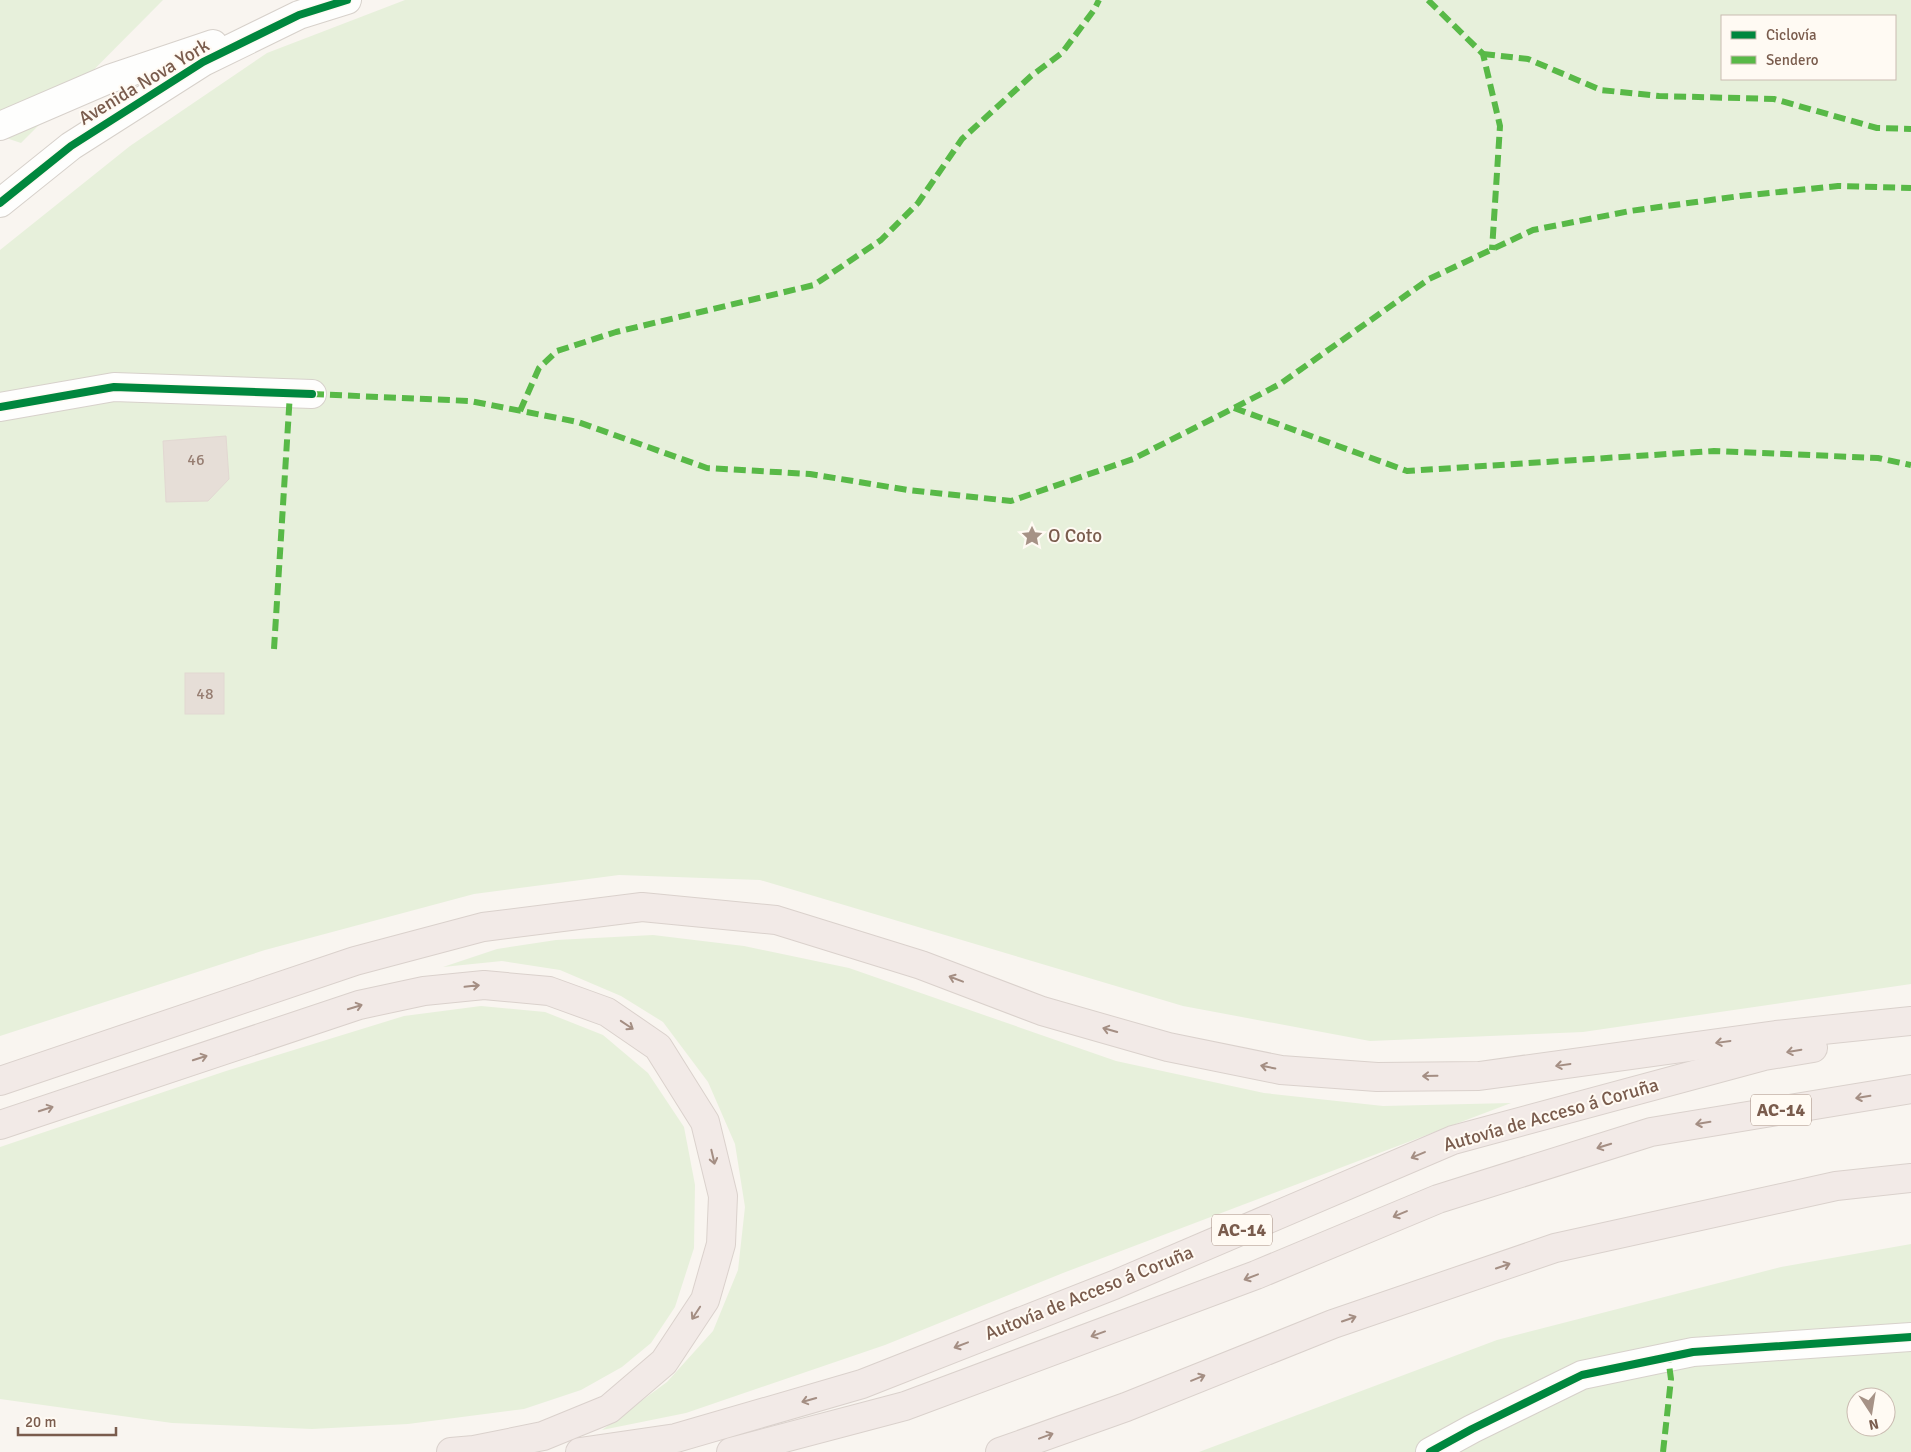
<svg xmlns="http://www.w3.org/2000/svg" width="1911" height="1452" viewBox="0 0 1911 1452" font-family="Signika,sans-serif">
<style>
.green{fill:#e7f0db;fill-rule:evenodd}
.building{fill:#e6ded7;stroke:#e2d8d2}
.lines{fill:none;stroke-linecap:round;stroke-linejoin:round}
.minor-casing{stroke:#d7d1cb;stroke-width:30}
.highway-casing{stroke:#dad1cc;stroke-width:30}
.minor{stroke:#fefefd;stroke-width:28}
.highway{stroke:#f2eae7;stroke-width:28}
.quiet{stroke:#58b947;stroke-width:6;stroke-dasharray:12 6;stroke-linecap:butt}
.cycleway-casing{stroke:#fffaf3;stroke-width:11}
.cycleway{stroke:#00873e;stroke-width:8}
.oneway{stroke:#a48e83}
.labels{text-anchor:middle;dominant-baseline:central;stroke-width:4;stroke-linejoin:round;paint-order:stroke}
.number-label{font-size:16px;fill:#977e72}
.shield{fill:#fffaf3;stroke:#a28b7f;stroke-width:1}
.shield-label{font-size:18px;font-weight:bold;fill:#7a5c4d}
.street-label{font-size:19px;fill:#7a5c4d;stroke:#fffaf3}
.poi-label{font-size:19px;fill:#7a5c4d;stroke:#fffaf3;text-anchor:start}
</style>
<rect width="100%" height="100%" fill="#f9f5f0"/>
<g class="green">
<path d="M0,0H163L21,143L0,136Z"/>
<path d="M405,0H1911V984L1583,1032L1370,1041L1183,1006L760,880L619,875L474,894L265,950L0,1036V250L130,146L267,53ZM1722,16H1895V79H1722Z"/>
<path d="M653,935L744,946L849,968L1116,1061L1264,1093L1383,1106L1511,1103L1063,1273L885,1345L686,1413L602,1430L667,1382L713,1331L738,1270L745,1207L735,1144L708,1082L663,1022L621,996L560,970L502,961L443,967L497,949L556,940Z"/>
<path d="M481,1006L545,1012L603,1035L648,1073L684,1127L695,1185L694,1248L675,1307L651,1343L622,1367L581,1390L524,1409L408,1424L312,1429L172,1423L0,1399V1147L226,1071L404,1016Z"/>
<path d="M1911,1244V1452H1199L1497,1340L1781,1267ZM1856,1397H1886V1427H1856Z"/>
</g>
<g class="building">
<path d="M226,436L229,479L208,501L166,502L163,441Z"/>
<rect x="185" y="673" width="39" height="41"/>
</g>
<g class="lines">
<g class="minor-casing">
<g id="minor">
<path d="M0,126L109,79L213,44"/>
<path d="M0,203L71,146L203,62L299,15L347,0"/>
<path d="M0,407L114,387L312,394"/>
<path d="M1430,1452L1472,1429L1582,1375L1693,1352L1911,1337"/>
</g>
</g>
<g class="highway-casing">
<g id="highway">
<path d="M0,1081L355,961L483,927L642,907L776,920L921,965L1042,1011L1168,1047L1281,1070L1377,1077L1479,1076L1776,1035L1911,1021"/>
<path d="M0,1125L359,1005L424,991L484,985L549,991L607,1012L658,1047L705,1122L723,1196L721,1244L705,1300L664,1362L609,1409L543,1436L474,1450L451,1452"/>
<path d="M580,1452L676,1438L862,1384L1114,1285L1453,1140L1764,1056L1813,1048"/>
<path d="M731,1452L905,1406L1256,1275L1438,1199L1651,1132L1911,1089"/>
<path d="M1000,1452L1126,1407L1333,1324L1555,1248L1836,1186L1911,1178"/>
</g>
</g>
<use href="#minor" class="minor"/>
<use href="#highway" class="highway"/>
<g class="quiet">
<path d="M1428,0L1483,54L1500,126L1492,250"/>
<path d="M1483,54L1528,59L1601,90L1659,96L1774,99L1877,128L1911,129"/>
<path d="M312,394L470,401L578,422L707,468L810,474L908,490L1011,501L1133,459L1234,408L1280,384L1429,279L1533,230L1630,211L1740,196L1838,186L1911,188"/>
<path d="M1234,408L1407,471L1714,451L1878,458L1911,465"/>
<path d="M520,411L539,368L557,351L616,332L814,285L881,240L918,203L962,139L1031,76L1062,53L1094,10L1099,0"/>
<path d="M274,649L290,393"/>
<path d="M1663,1452L1671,1379L1668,1357"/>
</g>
<g class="cycleway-casing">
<g id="cycleway">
<path d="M0,203L71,146L203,62L299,15L347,0"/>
<path d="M0,407L114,387L312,394"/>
<path d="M1430,1452L1472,1429L1582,1375L1693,1352L1911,1337"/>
</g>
</g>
<use href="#cycleway" class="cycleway"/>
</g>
<defs><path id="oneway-shaft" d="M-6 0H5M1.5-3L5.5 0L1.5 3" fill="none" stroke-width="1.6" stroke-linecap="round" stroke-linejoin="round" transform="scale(1.25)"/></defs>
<g class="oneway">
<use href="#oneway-shaft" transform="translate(956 979) rotate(-159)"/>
<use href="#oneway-shaft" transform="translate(472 986) rotate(-6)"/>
<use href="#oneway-shaft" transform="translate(355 1007) rotate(-17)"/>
<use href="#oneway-shaft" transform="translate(627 1025) rotate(34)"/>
<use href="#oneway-shaft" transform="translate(1110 1030) rotate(-164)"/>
<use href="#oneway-shaft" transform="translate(1723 1042) rotate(172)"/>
<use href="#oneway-shaft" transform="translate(1794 1051) rotate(170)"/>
<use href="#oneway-shaft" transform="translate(200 1058) rotate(-18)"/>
<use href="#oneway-shaft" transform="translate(1563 1065) rotate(172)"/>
<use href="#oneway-shaft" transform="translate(1268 1067) rotate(-168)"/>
<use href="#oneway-shaft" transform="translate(1430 1076) rotate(179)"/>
<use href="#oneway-shaft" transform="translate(1863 1097) rotate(171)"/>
<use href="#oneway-shaft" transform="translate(46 1109) rotate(-18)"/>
<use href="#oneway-shaft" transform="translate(1703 1123) rotate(171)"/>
<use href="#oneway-shaft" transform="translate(1604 1146) rotate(163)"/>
<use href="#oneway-shaft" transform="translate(1418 1155) rotate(157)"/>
<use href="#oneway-shaft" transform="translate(713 1157) rotate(77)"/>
<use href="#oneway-shaft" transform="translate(1400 1214) rotate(157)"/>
<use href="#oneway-shaft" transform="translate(1503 1266) rotate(-19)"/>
<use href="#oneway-shaft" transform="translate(1251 1277) rotate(159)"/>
<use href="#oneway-shaft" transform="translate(696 1313) rotate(123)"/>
<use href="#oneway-shaft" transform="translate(1349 1319) rotate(-19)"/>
<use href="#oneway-shaft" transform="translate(1098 1334) rotate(160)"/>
<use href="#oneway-shaft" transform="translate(961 1345) rotate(159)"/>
<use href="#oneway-shaft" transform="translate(1198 1378) rotate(-22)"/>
<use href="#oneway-shaft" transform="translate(809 1400) rotate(164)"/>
<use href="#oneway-shaft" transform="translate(1046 1436) rotate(-20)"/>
</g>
<defs>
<g id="sight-bare" transform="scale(1.725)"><path d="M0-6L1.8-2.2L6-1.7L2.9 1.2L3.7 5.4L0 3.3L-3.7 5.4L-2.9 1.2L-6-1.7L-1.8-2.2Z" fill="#a69286" stroke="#fffaf3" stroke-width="2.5" paint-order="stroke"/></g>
</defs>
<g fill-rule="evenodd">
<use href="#sight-bare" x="1032" y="536"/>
</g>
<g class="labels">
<g class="number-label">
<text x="196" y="460">46</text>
<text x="205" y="694">48</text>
</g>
<g class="shield">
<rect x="1751" y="1094.5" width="60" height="31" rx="4"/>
<rect x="1212" y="1214.5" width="60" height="31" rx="4"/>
</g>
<g class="shield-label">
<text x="1781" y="1110">AC-14</text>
<text x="1242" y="1230">AC-14</text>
</g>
<g class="street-label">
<text transform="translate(144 82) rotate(-31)">Avenida Nova York</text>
<text transform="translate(1551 1115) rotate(-16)">Autovía de Acceso á Coruña</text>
<text transform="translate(1089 1293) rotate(-22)">Autovía de Acceso á Coruña</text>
</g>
<g class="poi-label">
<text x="1048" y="536">O Coto</text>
</g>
</g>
<rect x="1721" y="15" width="175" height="65" fill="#fffaf3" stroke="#cabbb1"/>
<rect x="1731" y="31" width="25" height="8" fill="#00873e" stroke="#cabbb1"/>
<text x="1766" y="40" font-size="15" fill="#7a5c4d">Ciclovía</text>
<rect x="1731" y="56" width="25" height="8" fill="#58b947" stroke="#cabbb1"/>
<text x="1766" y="65" font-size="15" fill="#7a5c4d">Sendero</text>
<g transform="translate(1871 1412) rotate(168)"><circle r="24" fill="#fffaf3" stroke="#cabbb1"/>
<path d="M0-4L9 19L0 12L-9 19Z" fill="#a69286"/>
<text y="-8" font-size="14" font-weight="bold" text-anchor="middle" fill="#7a5c4d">N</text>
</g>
<path d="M18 1427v8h98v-8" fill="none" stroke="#7a5c4d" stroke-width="2.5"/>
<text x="25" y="1427" font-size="15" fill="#7a5c4d" stroke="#fffaf3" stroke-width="4" paint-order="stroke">20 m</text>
</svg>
